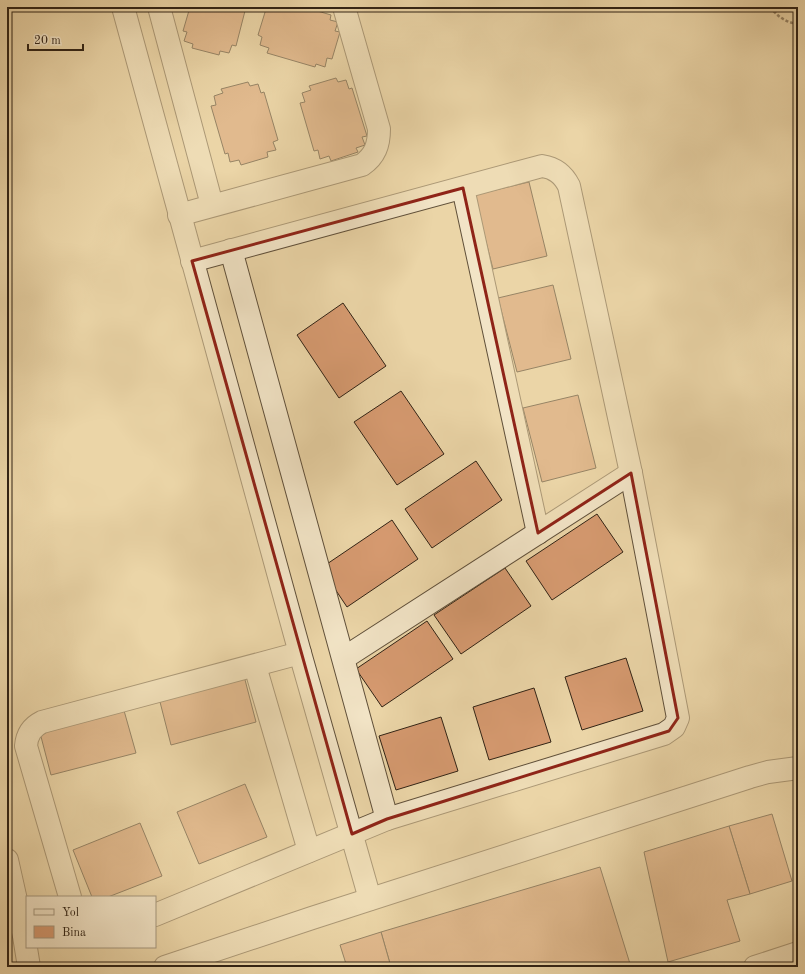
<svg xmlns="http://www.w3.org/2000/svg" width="805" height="974" viewBox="0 0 805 974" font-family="'Old Standard TT',serif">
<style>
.building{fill:#d69a70;stroke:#312315}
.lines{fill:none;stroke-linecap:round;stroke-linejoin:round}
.minor-casing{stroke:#60503a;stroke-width:24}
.path{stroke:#312315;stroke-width:2.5;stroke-dasharray:3 2;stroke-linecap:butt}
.minor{stroke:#f2e4c6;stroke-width:22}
.marked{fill:none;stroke:#8f2418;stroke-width:3;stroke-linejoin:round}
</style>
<rect width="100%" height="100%" fill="#ebd5a7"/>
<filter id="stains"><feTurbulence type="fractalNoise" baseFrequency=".005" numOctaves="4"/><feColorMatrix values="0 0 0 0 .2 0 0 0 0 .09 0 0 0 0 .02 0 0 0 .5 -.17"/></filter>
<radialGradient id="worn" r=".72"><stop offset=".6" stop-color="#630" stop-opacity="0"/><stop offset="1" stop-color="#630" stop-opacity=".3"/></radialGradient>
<g class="building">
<path d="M190,7H246L236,46L232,45L229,53L220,51L219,55L192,48L193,44L184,41L187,32L183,31Z"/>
<path d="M271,7H304L331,15L330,20L338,22L335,31L340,32L332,59L327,58L325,67L316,64L315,67L267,53L269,48L260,45L262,37L258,35L266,9L271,10Z"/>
<path d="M336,78L338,82L346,80L349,89L352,88L367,136L362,137L365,145L356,148L358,152L331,161L329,156L320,159L318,150L314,151L300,103L305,102L302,93L311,90L309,86Z"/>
<path d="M248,82L250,86L258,84L261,93L264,92L278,140L273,142L276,150L267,152L268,157L241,165L239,160L230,162L228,153L225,154L211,106L216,105L214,96L223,93L221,89Z"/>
<path d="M529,182L547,256L493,269L474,195Z"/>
<path d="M553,285L571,359L517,372L498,298Z"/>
<path d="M343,303L386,366L339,398L297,335Z"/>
<path d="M401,391L444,454L397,485L354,422Z"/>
<path d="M578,395L596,468L542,482L523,408Z"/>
<path d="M476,461L502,500L432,548L405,509Z"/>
<path d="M597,514L623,552L552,600L526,561Z"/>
<path d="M392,520L418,559L347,607L321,568Z"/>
<path d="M505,568L531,606L461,654L434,615Z"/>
<path d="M427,621L453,659L382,707L356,669Z"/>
<path d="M626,658L643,711L582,730L565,677Z"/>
<path d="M244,676L256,722L171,745L159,698Z"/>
<path d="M534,688L551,742L489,760L473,707Z"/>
<path d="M123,707L136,753L51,775L39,729Z"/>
<path d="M441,717L458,771L396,790L379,736Z"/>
<path d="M245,784L267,837L199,864L177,812Z"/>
<path d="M772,814L792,881L750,894L729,826Z"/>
<path d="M140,823L162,876L108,897H92L73,850Z"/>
<path d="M729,826L750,894L727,900L740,941L668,962L644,852Z"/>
<path d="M600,867L631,967H413L412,964L403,967H391L381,932Z"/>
<path d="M381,932L391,967H347L340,945Z"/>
</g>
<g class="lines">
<g class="minor-casing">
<g id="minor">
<path d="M123,7L300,653L370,899"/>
<path d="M159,7L212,205"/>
<path d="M463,188L538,533"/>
<path d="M179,215L362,165C375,156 379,145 379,129L344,7"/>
<path d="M231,250L387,819"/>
<path d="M344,658L631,473"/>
<path d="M255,666L309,851"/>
<path d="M7,860L24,936L29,967"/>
<path d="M70,897L26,746C27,734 32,727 42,722L300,653"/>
<path d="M155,915L387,819L664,734L674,727L678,718L631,473L569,186C563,174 555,168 542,166L192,261"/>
<path d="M165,967L312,918L750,777L768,772L798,768"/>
<path d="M755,967L798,953"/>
</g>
</g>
<path class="path" d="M771,7C776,16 787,23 798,24"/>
<use href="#minor" class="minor"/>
</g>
<path d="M0 0H805V974H0ZM463,188L538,533L631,473L678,718L669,731L387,819L352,834L192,261Z" fill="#ebd5a7" fill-opacity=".55" fill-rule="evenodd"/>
<path class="marked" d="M463,188L538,533L631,473L678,718L669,731L387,819L352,834L192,261Z"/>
<rect width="805" height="974" fill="none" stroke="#ebd5a7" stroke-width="24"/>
<rect x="8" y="8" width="789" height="958" fill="none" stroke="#312315" stroke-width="2"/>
<rect x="12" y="12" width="781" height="950" fill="none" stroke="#312315"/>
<rect x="26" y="896" width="130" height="52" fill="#f2e4c6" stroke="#a5977f"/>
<rect x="34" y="909" width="20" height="6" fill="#f2e4c6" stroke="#a5977f"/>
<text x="62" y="916" font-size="12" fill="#312315">Yol</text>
<rect x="34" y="926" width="20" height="12" fill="#d69a70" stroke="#a5977f"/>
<text x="62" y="936" font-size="12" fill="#312315">Bina</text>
<path d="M28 44v6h55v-6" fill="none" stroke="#312315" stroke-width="2"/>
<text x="34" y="44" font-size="12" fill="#312315" stroke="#f2e4c6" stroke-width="3" paint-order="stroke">20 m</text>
<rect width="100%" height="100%" filter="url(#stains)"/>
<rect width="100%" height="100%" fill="url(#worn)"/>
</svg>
